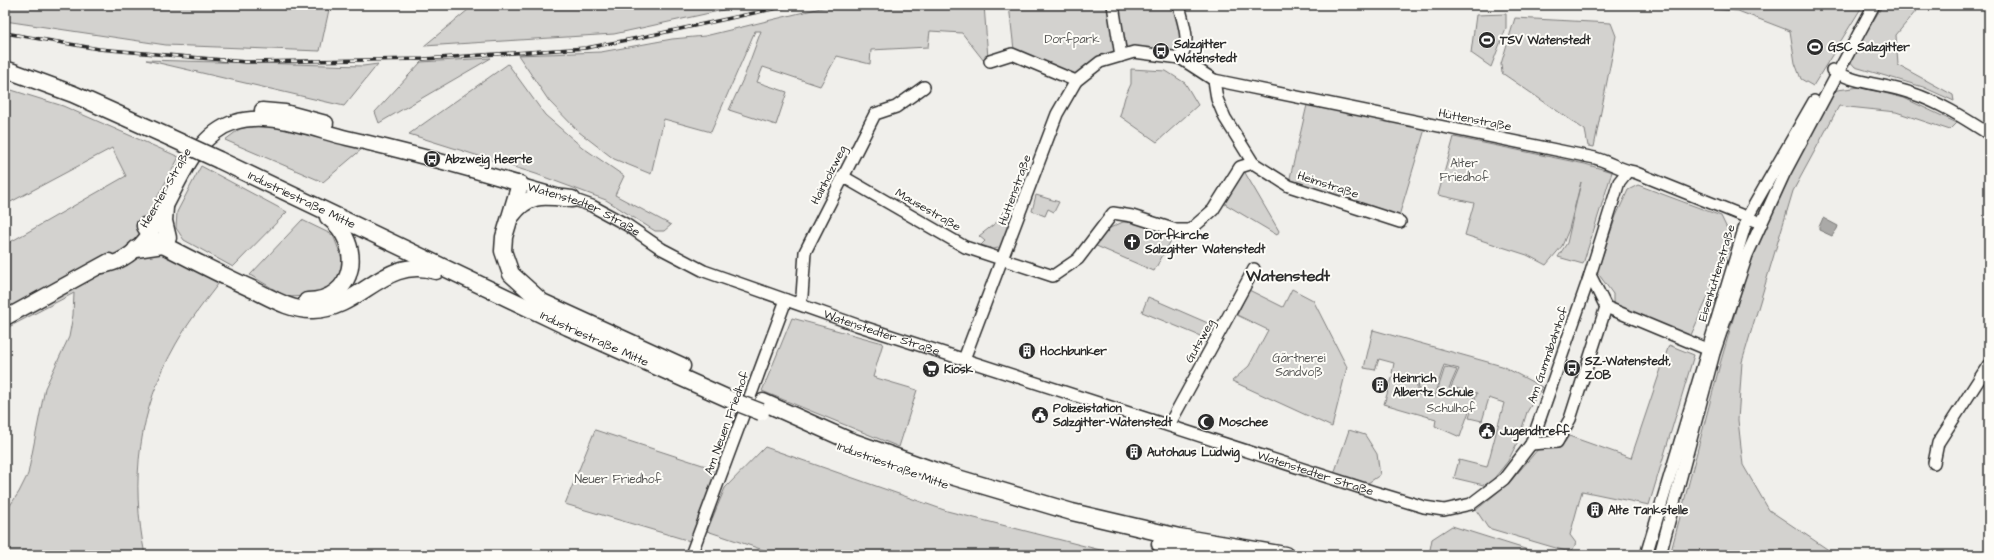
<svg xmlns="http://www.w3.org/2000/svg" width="1994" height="560" viewBox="0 0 1994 560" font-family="'Architects Daughter',sans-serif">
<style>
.green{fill:#d3d2cf;stroke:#7f7e7d}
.water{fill:#aaa9a7;stroke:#777775}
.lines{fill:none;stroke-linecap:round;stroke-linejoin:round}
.minor-casing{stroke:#2b2b2b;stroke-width:14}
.major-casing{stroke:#2b2b2b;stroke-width:17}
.highway-casing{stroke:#2b2b2b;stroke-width:19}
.minor{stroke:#fdfcf7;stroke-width:11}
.major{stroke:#fdfcf7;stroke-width:14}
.highway{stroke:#fdfcf7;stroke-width:16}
.rail-casing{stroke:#2b2b2b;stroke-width:3.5}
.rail{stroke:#fdfcf7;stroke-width:2;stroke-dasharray:6;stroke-linecap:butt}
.highway-bridge-casing{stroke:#2b2b2b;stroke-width:19;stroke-linecap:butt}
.highway-bridge{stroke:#fdfcf7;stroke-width:16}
.labels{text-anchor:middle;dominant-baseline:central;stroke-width:4;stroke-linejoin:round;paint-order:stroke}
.park-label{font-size:12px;fill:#555554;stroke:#fdfcf7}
.poi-label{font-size:12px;font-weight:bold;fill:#2b2b2b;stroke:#fdfcf7;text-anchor:start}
.street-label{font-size:12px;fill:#2b2b2b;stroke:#fdfcf7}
.district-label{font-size:16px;font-weight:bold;fill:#2b2b2b;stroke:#fdfcf7}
</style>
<rect width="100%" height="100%" fill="#f0efeb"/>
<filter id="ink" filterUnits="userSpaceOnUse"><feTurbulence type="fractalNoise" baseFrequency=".025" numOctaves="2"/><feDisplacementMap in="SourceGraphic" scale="8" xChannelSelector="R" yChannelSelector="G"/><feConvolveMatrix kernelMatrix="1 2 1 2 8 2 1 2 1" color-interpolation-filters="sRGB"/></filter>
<g filter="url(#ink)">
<g class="green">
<path d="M5,5H330L320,51L166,45L5,21Z"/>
<path d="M474,5H746L614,34L424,46Z"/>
<path d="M833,5H984L988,58L984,61L962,33L930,31L928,47L871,50L870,64L837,56L820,86L763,67L757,82L787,92L776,125L729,110L744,77L761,31H755L711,132L664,119L651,174L614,159L579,132L549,101L518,55L601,52L672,39L705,36Z"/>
<path d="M1009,5H1108L1118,52L1073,76L1014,50Z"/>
<path d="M1118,5H1175L1185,38L1180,56L1127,51Z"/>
<path d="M1653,5H1863L1813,86L1801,79L1795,63L1790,31L1738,11Z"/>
<path d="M1883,5H1921L1896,35L1898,65L1953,95L1954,101L1923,87L1855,67L1849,60Z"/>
<path d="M1506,14V28L1491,67L1471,53L1476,15Z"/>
<path d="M1515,18L1611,23L1616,36L1594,147L1588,146L1585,130L1502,73L1501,64Z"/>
<path d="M491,58L379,123L375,112L421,62Z"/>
<path d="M146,60L363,66L378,64L344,106Z"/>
<path d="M508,64L545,115L582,147L624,176L615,195L671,225L664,231H655L606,200L536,174L409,134Z"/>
<path d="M1131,69L1166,71L1185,83L1198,105L1157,142L1120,116L1125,97L1131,84Z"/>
<path d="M1860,87L1904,98L1957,123L1950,130L1896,112L1839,106L1793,191L1742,362L1738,420L1743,465L1769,510L1836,555H1670L1720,364L1746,275L1776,199L1830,91Z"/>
<path d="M5,88L63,106L179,157L142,226L222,279C206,300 189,321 176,344C138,411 130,480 145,555H5V513L19,492L28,474L45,388L69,337L73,315L74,293L5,329V245L126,176L112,148L5,205Z"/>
<path d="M1307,105L1425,129L1399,216L1289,182Z"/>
<path d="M269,125L362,149L323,182L225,140L241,128Z"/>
<path d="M1454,137L1585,164L1612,172L1583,264L1558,257L1567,243L1581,182L1569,229L1562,246L1546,265L1527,255L1465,235L1474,203L1438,195Z"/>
<path d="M201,166L287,212L233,267L184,240L176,228L177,212Z"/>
<path d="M1244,171L1279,231L1277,235L1220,201Z"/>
<path d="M1638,185L1721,216L1733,241L1687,344L1613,310V294L1597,272L1616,216L1628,190Z"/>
<path d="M1036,195L1059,202L1054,212L1048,209L1045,216L1032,211Z"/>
<path d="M1002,218L1013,221L1002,247L994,249L981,245L985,241L979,236Z"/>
<path d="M302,220L333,235L344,263L334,285L310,296L287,297L250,275Z"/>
<path d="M1123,222L1135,223L1173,237L1154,271L1094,245L1110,228Z"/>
<path d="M1292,289L1313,300L1347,367L1332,427L1232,381L1249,366L1268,330L1237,315L1249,290L1283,307Z"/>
<path d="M1148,297L1217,327L1210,340L1142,312Z"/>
<path d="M792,318L883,343L873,377L917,390L899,447L762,391Z"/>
<path d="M1373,330L1502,366L1542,387L1527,412L1518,441L1508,461L1488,486L1454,478L1459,460L1487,467L1504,403L1489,398L1482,421L1469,418L1477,393L1451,387L1459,369L1444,365L1434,396L1419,393L1418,379L1392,373L1394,363L1379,359L1375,370L1364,368Z"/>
<path d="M1669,345L1694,355L1649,505L1582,491L1570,535L1576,543L1572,551H1566L1488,528L1476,510L1509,483L1539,448L1564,443L1569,436L1631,458Z"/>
<path d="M1445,367L1457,370L1449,388L1475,394L1460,437L1435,426L1436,419L1384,404L1393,375L1417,381V394L1435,398Z"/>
<path d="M595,430L718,470L690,541L565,504Z"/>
<path d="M1349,430L1365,435L1377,454L1380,475L1365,485L1334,474Z"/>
<path d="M765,447L947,511L1120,555H778L707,531L725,488Z"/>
<path d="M1452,526L1544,555H1429L1432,539Z"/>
</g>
<path class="water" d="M1823,218L1838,226L1837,229L1832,236L1819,230V227Z"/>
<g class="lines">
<g class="minor-casing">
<g id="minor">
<path d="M1113,5L1121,56"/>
<path d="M1179,5C1183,24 1192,41 1180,58"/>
<path d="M990,61L1012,54L1076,81"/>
<path d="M1832,70C1855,84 1886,84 1911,93C1939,102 1964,118 1989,134"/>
<path d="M1214,80L1217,99L1225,118L1253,163L1289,186L1400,222"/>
<path d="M842,176L965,247L1053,276L1078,259L1113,213L1132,216L1176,230H1190L1213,210L1240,167L1253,163"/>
<path id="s1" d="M520,184L572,199L592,206L627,225L662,249L704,271L857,325L1374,492L1424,507L1444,510L1471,504L1504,479L1531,444L1590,275L1619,182L1627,172"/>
<path d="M1590,275L1606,307L1714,352"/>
<path d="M798,303L802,296L805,252L875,114L896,107L924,87"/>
<path d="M964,359L1057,114L1076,81L1100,62L1134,52L1180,58L1214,80L1595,158C1609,162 1621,170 1634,172L1761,223"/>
<path d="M1169,425L1254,269"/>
<path d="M1531,444L1557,442L1570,419L1606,307"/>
<path d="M1934,463L1938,443L1989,364"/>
<path d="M691,555L786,300"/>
<path d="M1646,555L1748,216L1814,101"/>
<path d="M1660,555L1714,353L1747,255L1784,174L1874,5"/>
</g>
</g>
<g class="major-casing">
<g id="major">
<path d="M262,110L285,112L326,123"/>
<path d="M102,266C173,254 169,143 235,122C268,111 314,130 347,138C405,151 463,167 520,184"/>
<path d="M5,318L109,261"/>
</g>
</g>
<g class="highway-casing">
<g id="highway">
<path d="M5,69L73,94L169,137"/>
<path id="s2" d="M219,160L568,327L738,403"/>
<path d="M520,184L504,237L503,251L511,274L542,302L682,366"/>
<path d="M165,207L164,221L168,238"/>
<path d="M512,215C529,192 545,196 572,199"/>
<path d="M145,226L153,239L163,245C192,260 221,275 250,288C269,297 291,311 313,310C362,309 383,255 436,271"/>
<path d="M136,249L163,245"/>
<path d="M307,301C357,301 364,243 328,217"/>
<path d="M763,402L848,440L944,474L1072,512L1179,537L1285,555"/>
<path d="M1160,544L1205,555"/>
</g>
</g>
<use href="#minor" class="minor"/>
<use href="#major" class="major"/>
<use href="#highway" class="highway"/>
<g class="rail-casing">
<path id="rail" d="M5,33L99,49L246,62L424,59L586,48L643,37L791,5"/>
</g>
<use href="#rail" class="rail"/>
<g class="highway-bridge-casing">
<g id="highway-bridge">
<path d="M169,137L219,160"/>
<path d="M738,403L761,412"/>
</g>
</g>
<use href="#highway-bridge" class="highway-bridge"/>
</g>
</g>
<defs>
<g id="stadium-disc" transform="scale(0.9)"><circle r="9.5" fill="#2b2b2b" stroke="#fdfcf7"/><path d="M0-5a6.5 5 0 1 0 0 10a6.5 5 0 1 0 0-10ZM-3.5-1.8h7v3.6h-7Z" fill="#fff"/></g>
<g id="bus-disc" transform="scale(0.9)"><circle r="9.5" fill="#2b2b2b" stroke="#fdfcf7"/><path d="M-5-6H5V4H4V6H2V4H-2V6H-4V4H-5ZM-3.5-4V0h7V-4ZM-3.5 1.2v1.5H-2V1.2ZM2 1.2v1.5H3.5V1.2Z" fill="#fff"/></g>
<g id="church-disc" transform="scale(0.9)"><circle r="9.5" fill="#2b2b2b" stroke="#fdfcf7"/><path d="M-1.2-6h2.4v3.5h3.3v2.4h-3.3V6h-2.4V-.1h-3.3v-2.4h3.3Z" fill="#fff"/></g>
<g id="building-disc" transform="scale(0.9)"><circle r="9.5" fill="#2b2b2b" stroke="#fdfcf7"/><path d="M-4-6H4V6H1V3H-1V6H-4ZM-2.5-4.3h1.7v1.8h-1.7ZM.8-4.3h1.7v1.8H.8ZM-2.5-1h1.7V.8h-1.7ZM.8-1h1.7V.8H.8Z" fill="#fff"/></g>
<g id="supermarket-disc" transform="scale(0.9)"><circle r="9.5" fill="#2b2b2b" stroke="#fdfcf7"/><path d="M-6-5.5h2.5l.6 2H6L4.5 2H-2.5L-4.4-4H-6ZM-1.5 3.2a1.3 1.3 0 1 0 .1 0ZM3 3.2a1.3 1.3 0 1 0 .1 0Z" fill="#fff"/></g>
<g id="civic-disc" transform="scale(0.9)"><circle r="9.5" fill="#2b2b2b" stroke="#fdfcf7"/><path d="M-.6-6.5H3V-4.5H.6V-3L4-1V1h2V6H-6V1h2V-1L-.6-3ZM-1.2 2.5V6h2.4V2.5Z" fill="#fff"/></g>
<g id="mosque-disc" transform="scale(0.9)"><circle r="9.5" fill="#2b2b2b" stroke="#fdfcf7"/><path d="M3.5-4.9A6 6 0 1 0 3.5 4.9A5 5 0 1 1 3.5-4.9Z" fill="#fff"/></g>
</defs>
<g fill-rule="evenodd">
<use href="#stadium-disc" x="1487" y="40"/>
<use href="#stadium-disc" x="1815" y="47"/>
<use href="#bus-disc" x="1161" y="51"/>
<use href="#bus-disc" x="432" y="159"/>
<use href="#church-disc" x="1132" y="242"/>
<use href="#building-disc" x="1027" y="351"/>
<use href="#bus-disc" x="1572" y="368"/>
<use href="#supermarket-disc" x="931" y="369"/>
<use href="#building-disc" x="1380" y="385"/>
<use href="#civic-disc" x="1040" y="415"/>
<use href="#mosque-disc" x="1206" y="422"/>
<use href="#civic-disc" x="1487" y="431"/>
<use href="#building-disc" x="1134" y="452"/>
<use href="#building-disc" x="1595" y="510"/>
</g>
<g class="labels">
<g class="park-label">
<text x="1072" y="39">Dorfpark</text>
<text x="1464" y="163">Alter<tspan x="1464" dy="14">Friedhof</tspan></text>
<text x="1299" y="358">Gärtnerei<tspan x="1299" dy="14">Sandvoß</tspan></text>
<text x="1451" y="408">Schulhof</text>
<text x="618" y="479">Neuer Friedhof</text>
</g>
<g class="poi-label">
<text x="1500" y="40">TSV Watenstedt</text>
<text x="1174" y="44">Salzgitter<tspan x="1174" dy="14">Watenstedt</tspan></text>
<text x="1828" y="47">GSC Salzgitter</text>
<text x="445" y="159">Abzweig Heerte</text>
<text x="1145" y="235">Dorfkirche<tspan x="1145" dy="14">Salzgitter Watenstedt</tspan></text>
<text x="1040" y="351">Hochbunker</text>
<text x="1585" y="361">SZ-Watenstedt,<tspan x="1585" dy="14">ZOB</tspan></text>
<text x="944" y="369">Kiosk</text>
<text x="1393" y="378">Heinrich<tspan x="1393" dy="14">Albertz Schule</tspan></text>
<text x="1053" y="408">Polizeistation<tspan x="1053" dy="14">Salzgitter-Watenstedt</tspan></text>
<text x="1219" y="422">Moschee</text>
<text x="1500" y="431">Jugendtreff</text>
<text x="1147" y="452">Autohaus Ludwig</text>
<text x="1608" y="510">Alte Tankstelle</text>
</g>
<g class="street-label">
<text transform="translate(1475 120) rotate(11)">Hüttenstraße</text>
<text transform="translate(829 175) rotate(-63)">Hainholzweg</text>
<text transform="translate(1328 185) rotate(18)">Heimstraße</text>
<text transform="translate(166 188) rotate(-60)">Heerter Straße</text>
<text transform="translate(1015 190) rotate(-70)">Hüttenstraße</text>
<text stroke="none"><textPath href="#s2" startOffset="92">Industriestraße Mitte</textPath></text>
<text stroke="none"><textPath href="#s1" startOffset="69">Watenstedter Straße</textPath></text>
<text transform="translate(928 210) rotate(30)">Mausestraße</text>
<text transform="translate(1717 273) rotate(-73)">Eisenhüttenstraße</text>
<text stroke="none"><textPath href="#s1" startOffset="393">Watenstedter Straße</textPath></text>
<text stroke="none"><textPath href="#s2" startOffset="416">Industriestraße Mitte</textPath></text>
<text transform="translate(1200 341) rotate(-61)">Gutsweg</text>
<text transform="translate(1548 355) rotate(-71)">Am Gummibahnhof</text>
<text transform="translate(727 423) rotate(-70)">Am Neuen Friedhof</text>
<text transform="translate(893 466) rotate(20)">Industriestraße Mitte</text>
<text stroke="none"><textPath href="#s1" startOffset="849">Watenstedter Straße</textPath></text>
</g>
<g class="district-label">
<text x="1288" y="276">Watenstedt</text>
</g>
</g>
<rect width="1994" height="560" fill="none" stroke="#fdfcf7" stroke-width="20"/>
<rect x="10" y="10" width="1974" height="540" fill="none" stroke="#2b2b2b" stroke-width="1.5" filter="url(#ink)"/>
</svg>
